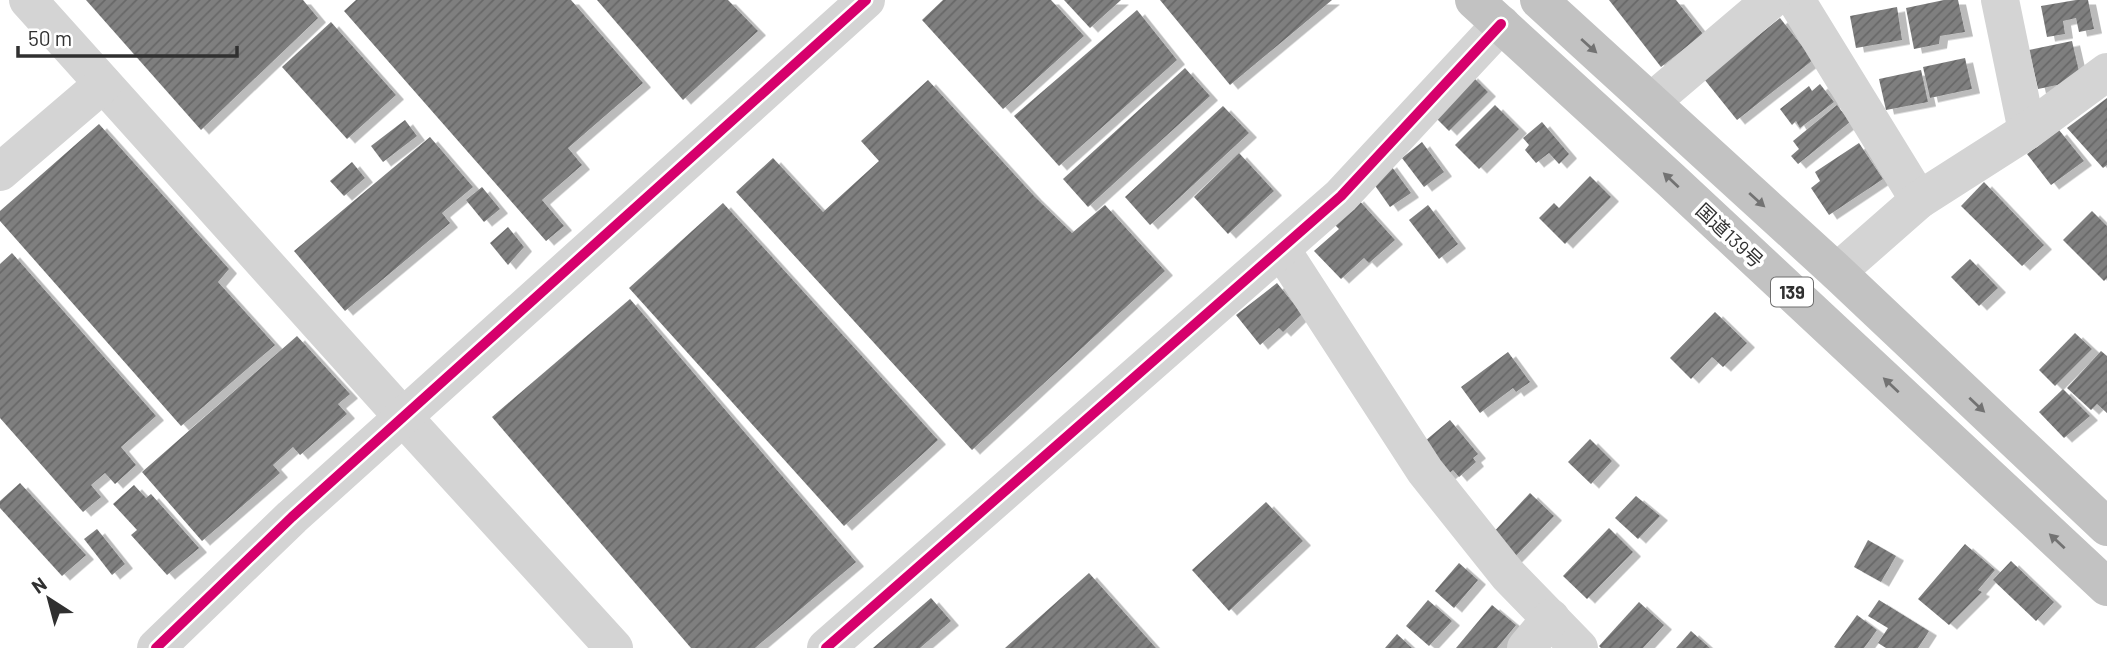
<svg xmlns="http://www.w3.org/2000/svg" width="2107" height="648" viewBox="0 0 2107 648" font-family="Barlow,'Noto Sans JP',sans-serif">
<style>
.building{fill:url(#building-hatch);filter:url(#shadow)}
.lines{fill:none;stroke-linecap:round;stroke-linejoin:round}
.minor{stroke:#d4d4d4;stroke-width:38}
.highway{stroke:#c2c2c2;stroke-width:38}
.cycleway-casing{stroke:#fff;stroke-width:15}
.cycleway{stroke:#d6006c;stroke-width:10}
.oneway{fill:#727272}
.labels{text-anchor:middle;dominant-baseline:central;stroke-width:7;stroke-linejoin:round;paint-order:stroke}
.shield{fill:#fff;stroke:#6e6e6e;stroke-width:2}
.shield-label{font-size:18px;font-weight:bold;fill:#303030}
.street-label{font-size:19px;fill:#303030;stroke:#fff}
</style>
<defs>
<pattern id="building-hatch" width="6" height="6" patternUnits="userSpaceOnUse" patternTransform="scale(1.75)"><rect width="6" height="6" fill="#7f7f7f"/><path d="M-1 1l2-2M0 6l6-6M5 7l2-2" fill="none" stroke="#686868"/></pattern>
<filter id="shadow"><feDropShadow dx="8" dy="4.5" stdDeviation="0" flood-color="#0004"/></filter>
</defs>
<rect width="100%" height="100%" fill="#fff"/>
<g class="building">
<path d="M86,0H303L318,18L201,130Z"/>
<path d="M356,0H571L643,83L568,148L582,165L542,200L564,226L546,241L344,11Z"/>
<path d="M597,0H728L758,31L683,100Z"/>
<path d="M943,0H1051L1084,36L1003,109L922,20Z"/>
<path d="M1064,0H1121L1090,28Z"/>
<path d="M1160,0H1332L1230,85Z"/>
<path d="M1609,0H1676L1703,34L1661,67Z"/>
<path d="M1944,0H1958L1965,32L1940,36L1939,44L1914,49L1906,8Z"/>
<path d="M2076,0H2088L2094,29L2079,32L2076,18L2063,21L2065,34L2047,37L2041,6Z"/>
<path d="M1897,7L1902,40L1856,48L1850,16Z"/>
<path d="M1137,10L1177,60L1059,166L1014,116Z"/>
<path d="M1780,18L1813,60L1737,120L1704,79Z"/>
<path d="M331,22L396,95L347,139L282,67Z"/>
<path d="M2072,41L2081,80L2038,89L2029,50Z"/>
<path d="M1965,58L1972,89L1930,98L1923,67Z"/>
<path d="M1185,68L1210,96L1088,207L1063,179Z"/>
<path d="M1921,70L1928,102L1886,110L1879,79Z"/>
<path d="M1470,74L1488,92L1449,131L1431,113Z"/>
<path d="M928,80L1034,196L1072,233L1105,205L1165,271L972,450L736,192L773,158L823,212L879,161L861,141Z"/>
<path d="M1820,84L1834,102L1800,128L1796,121L1792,125L1780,109L1809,86L1812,91Z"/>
<path d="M2107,98V165L2103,168L2067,128Z"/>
<path d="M1495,105L1519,129L1479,169L1455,145Z"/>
<path d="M1837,105L1850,122L1798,164L1791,156L1799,149L1793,141Z"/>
<path d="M1223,106L1249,133L1150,225L1125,197Z"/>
<path d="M405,120L417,136L383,162L371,146Z"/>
<path d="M1542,122L1569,154L1559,164L1549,153L1536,163L1525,150L1529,145L1523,138Z"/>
<path d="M99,124L229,269L218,282L275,345L181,426L0,221V211Z"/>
<path d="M2059,130L2084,161L2051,185L2027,154Z"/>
<path d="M430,137L473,187L442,213L450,223L345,311L294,251Z"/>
<path d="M1422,142L1444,172L1424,187L1402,158Z"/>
<path d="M1859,143L1883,179L1829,215L1811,188L1820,181L1815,172Z"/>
<path d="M1239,153L1274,191L1228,234L1194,197Z"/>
<path d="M352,162L365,178L344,196L330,181Z"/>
<path d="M1389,163L1411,193L1390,207L1369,177Z"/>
<path d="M1590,176L1611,197L1565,244L1539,218L1554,203L1559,208Z"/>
<path d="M1984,182L2044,245L2022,266L1961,206Z"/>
<path d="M482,187L500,209L484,222L466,200Z"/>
<path d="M1356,197L1395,240L1369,263L1364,258L1341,279L1314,251L1339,229L1331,221Z"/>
<path d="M723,203L938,440L844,526L629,288Z"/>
<path d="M1428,205L1458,244L1439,259L1409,220Z"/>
<path d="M2092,211L2107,226V278L2104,281L2063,240Z"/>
<path d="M508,227L524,247L508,265L490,243Z"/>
<path d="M12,253L156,416L121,447L136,465L115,484L105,473L91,485L101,497L83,512L0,418V264Z"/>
<path d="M1970,259L1998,288L1979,306L1951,277Z"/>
<path d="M1277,283L1302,314L1283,332L1279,328L1260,345L1236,315Z"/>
<path d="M630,299L856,562L755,648H691L492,417Z"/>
<path d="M1715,312L1747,343L1723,367L1712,357L1691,379L1670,358Z"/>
<path d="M2075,333L2092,349L2055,386L2039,370Z"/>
<path d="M297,336L350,394L338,404L347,414L300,455L293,447L273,465L280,473L202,541L142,472Z"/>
<path d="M2101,351L2107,356V413L2097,404L2091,410L2067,388Z"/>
<path d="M1508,352L1530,382L1516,392L1513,388L1480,413L1461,387Z"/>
<path d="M2063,389L2090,416L2064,438L2039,412Z"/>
<path d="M1450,420L1478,454L1473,458L1476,462L1459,477L1453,470L1445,477L1419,446Z"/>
<path d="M1590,439L1612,461L1591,484L1568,462Z"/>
<path d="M20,483L86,555L62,576L0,508V501Z"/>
<path d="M134,485L146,498L151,494L199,548L167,575L131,535L137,530L113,504Z"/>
<path d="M1530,493L1554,516L1513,559L1490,536Z"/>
<path d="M1636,496L1660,516L1638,539L1615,518Z"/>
<path d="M1266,502L1303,541L1229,611L1192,570Z"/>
<path d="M1609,528L1633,552L1587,599L1563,576Z"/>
<path d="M97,529L125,564L112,575L84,539Z"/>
<path d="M1868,540L1896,556L1881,582L1854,567Z"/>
<path d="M1965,544L1995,570L1978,590L1982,592L1949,625L1918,599Z"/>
<path d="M2011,561L2054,602L2036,621L1993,580Z"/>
<path d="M1459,563L1478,580L1454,608L1435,591Z"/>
<path d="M1089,573L1156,648H1005Z"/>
<path d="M931,598L951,621L920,648H873Z"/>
<path d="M1428,600L1452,621L1429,646L1406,626Z"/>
<path d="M1879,600L1929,631L1918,648H1886L1878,643L1888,628L1868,616Z"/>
<path d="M1639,602L1664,625L1643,648H1601L1599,646Z"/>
<path d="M1492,605L1516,625L1497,648H1456Z"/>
<path d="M1857,615L1877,630L1864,648H1836L1834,647Z"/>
<path d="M1691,631L1710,648H1676Z"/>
<path d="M1397,634L1412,648H1385Z"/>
</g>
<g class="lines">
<g class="minor">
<path d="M28,0L404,418L614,648"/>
<path d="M1796,0L1919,200"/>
<path d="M2000,0L2027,131"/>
<path d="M1651,102L1771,0"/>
<path d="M0,172L103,84"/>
<path d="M1281,249L1425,471L1508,575L1579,648"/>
<path d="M1837,272L1919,200L2027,131L2107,72"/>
<path d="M156,648L292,517L866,0"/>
<path d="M826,648L1341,196L1501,24"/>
<path d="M1526,648L1551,618"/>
</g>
<g class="highway">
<path d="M1474,0L1671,180L2107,587"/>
<path d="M1539,0L1837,272L2107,527"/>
</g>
<g class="cycleway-casing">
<g id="cycleway">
<path d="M156,648L292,517L866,0"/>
<path d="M826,648L1341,196L1501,24"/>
</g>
</g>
<use href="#cycleway" class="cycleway"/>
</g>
<defs><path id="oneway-solid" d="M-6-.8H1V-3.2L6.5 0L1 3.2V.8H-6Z" transform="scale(1.75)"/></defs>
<g class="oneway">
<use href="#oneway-solid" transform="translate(1589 46) rotate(42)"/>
<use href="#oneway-solid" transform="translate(1671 180) rotate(-137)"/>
<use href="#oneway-solid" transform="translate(1757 200) rotate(42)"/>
<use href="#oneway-solid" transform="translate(1891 385) rotate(-137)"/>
<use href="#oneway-solid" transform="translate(1977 405) rotate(43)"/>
<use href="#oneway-solid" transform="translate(2057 541) rotate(-137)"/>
</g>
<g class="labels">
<rect class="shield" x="1771" y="277.5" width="42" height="29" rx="5"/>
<g class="shield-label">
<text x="1792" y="292">139</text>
</g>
<g class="street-label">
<text transform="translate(1730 235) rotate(43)">国道139号</text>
</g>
</g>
<g transform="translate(49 599) rotate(324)" stroke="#ffffff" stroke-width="5" paint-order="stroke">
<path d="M0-5L12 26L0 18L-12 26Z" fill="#303030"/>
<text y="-10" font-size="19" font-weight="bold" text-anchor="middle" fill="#303030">N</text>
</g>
<path d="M18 46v10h219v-10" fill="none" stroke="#303030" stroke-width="3.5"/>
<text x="28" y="46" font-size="21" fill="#303030" stroke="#ffffff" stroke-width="5" paint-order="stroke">50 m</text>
</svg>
